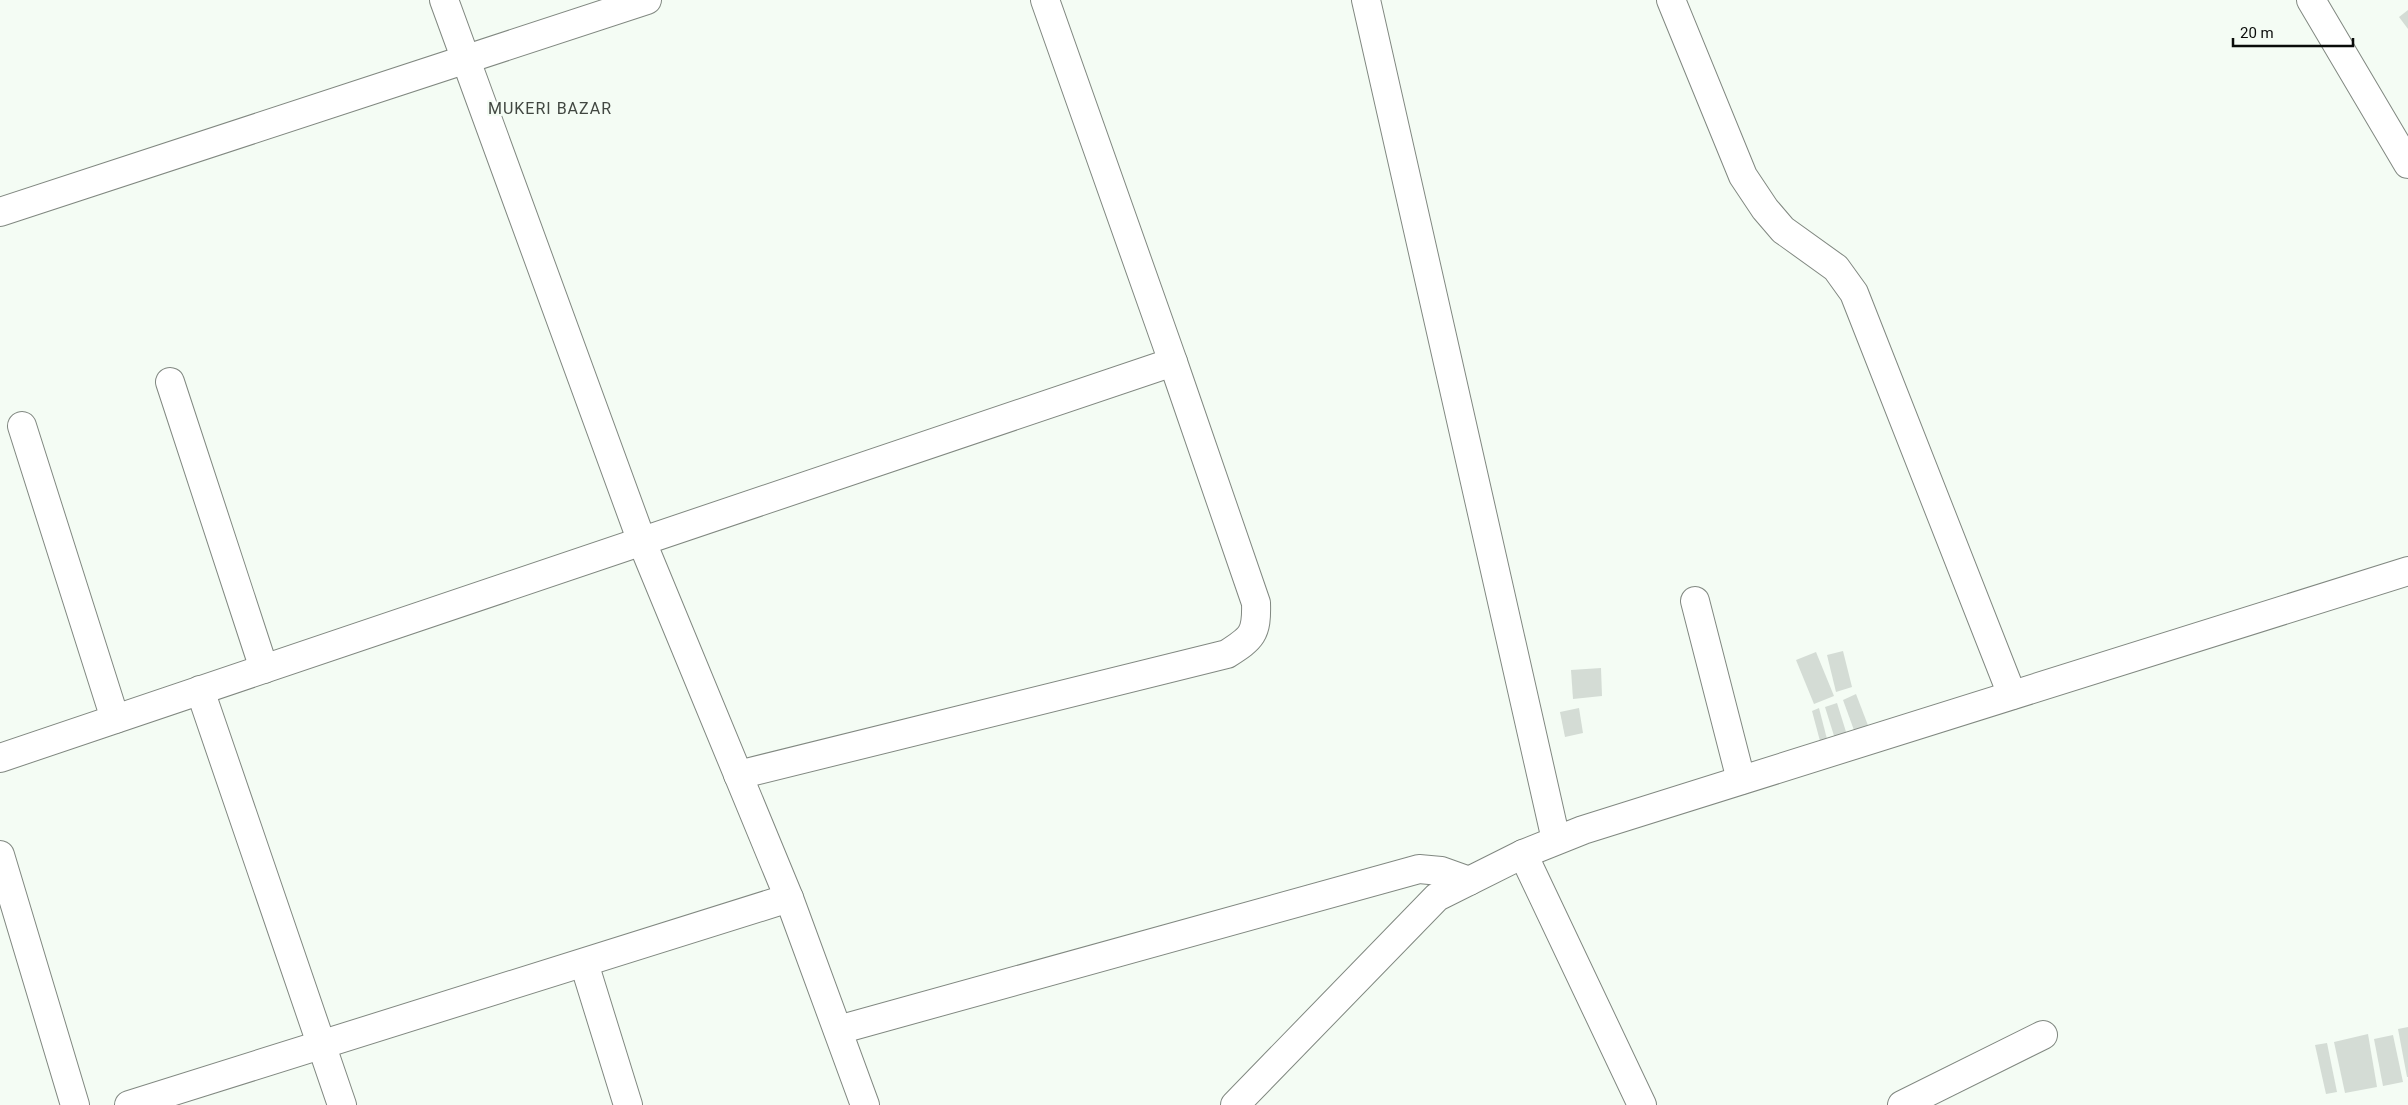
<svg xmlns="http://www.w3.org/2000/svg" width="2408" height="1105" viewBox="0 0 2408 1105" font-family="Roboto,sans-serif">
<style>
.building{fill:#d4dcd5}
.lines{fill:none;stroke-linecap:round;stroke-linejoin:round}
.street-casing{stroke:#818881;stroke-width:30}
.secondary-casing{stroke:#818881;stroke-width:30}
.street{stroke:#fff;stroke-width:28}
.secondary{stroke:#fff;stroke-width:28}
.labels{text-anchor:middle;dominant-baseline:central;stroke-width:4.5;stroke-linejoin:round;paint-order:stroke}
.neighbourhood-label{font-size:16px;letter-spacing:1px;fill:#414741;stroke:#f4fcf4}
</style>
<rect width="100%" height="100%" fill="#f4fcf4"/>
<g class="building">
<path d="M2408,10V29L2399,17Z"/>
<path d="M1843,651L1852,687L1836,692L1827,655Z"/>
<path d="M1816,652L1834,696L1814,704L1796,660Z"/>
<path d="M1601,668L1602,696L1573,699L1571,670Z"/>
<path d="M1856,694L1869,728L1855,733L1843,700Z"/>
<path d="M1837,703L1847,735L1835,739L1825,707Z"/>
<path d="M1579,708L1583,733L1565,737L1560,712Z"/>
<path d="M1819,708L1827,739L1820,741L1812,711Z"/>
<path d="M2408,1027V1077H2407L2398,1029Z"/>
<path d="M2368,1034L2377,1087L2345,1093L2334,1042Z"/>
<path d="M2393,1035L2403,1082L2383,1086L2374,1039Z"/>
<path d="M2327,1043L2337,1092L2326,1094L2315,1045Z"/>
</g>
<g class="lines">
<g class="street-casing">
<g id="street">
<path d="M444,0L642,542L789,898L865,1105"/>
<path d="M1366,0L1556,840"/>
<path d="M1671,0L1743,176L1765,209L1783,230L1836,268L1854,293L2012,695"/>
<path d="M0,212L647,0"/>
<path d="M170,382L264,669"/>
<path d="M22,426L115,719"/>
<path d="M1695,601L1741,780"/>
<path d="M200,690L342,1105"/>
<path d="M0,758L1173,362L1045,0"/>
<path d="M738,775L1227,654C1252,638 1257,634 1256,603L1173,362"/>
<path d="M1523,854L1642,1105"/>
<path d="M584,963L628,1105"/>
<path d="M838,1030L1419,869L1441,871L1469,881"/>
<path d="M129,1105L789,898"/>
<path d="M1902,1105L2043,1035"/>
</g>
</g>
<g class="secondary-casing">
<g id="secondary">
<path d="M2311,0L2408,164"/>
<path d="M0,855L75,1105"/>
<path d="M1235,1105L1437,897L1523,854L1583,830L2408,571"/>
</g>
</g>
<use href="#street" class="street"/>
<use href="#secondary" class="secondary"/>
</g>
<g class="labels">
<g class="neighbourhood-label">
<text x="550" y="108">MUKERI BAZAR</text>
</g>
</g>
<path d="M2233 38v8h120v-8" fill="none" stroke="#0a0c0a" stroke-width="2.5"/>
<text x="2240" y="38" font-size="15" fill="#0a0c0a" stroke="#f4fcf4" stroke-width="4" paint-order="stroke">20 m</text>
</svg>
